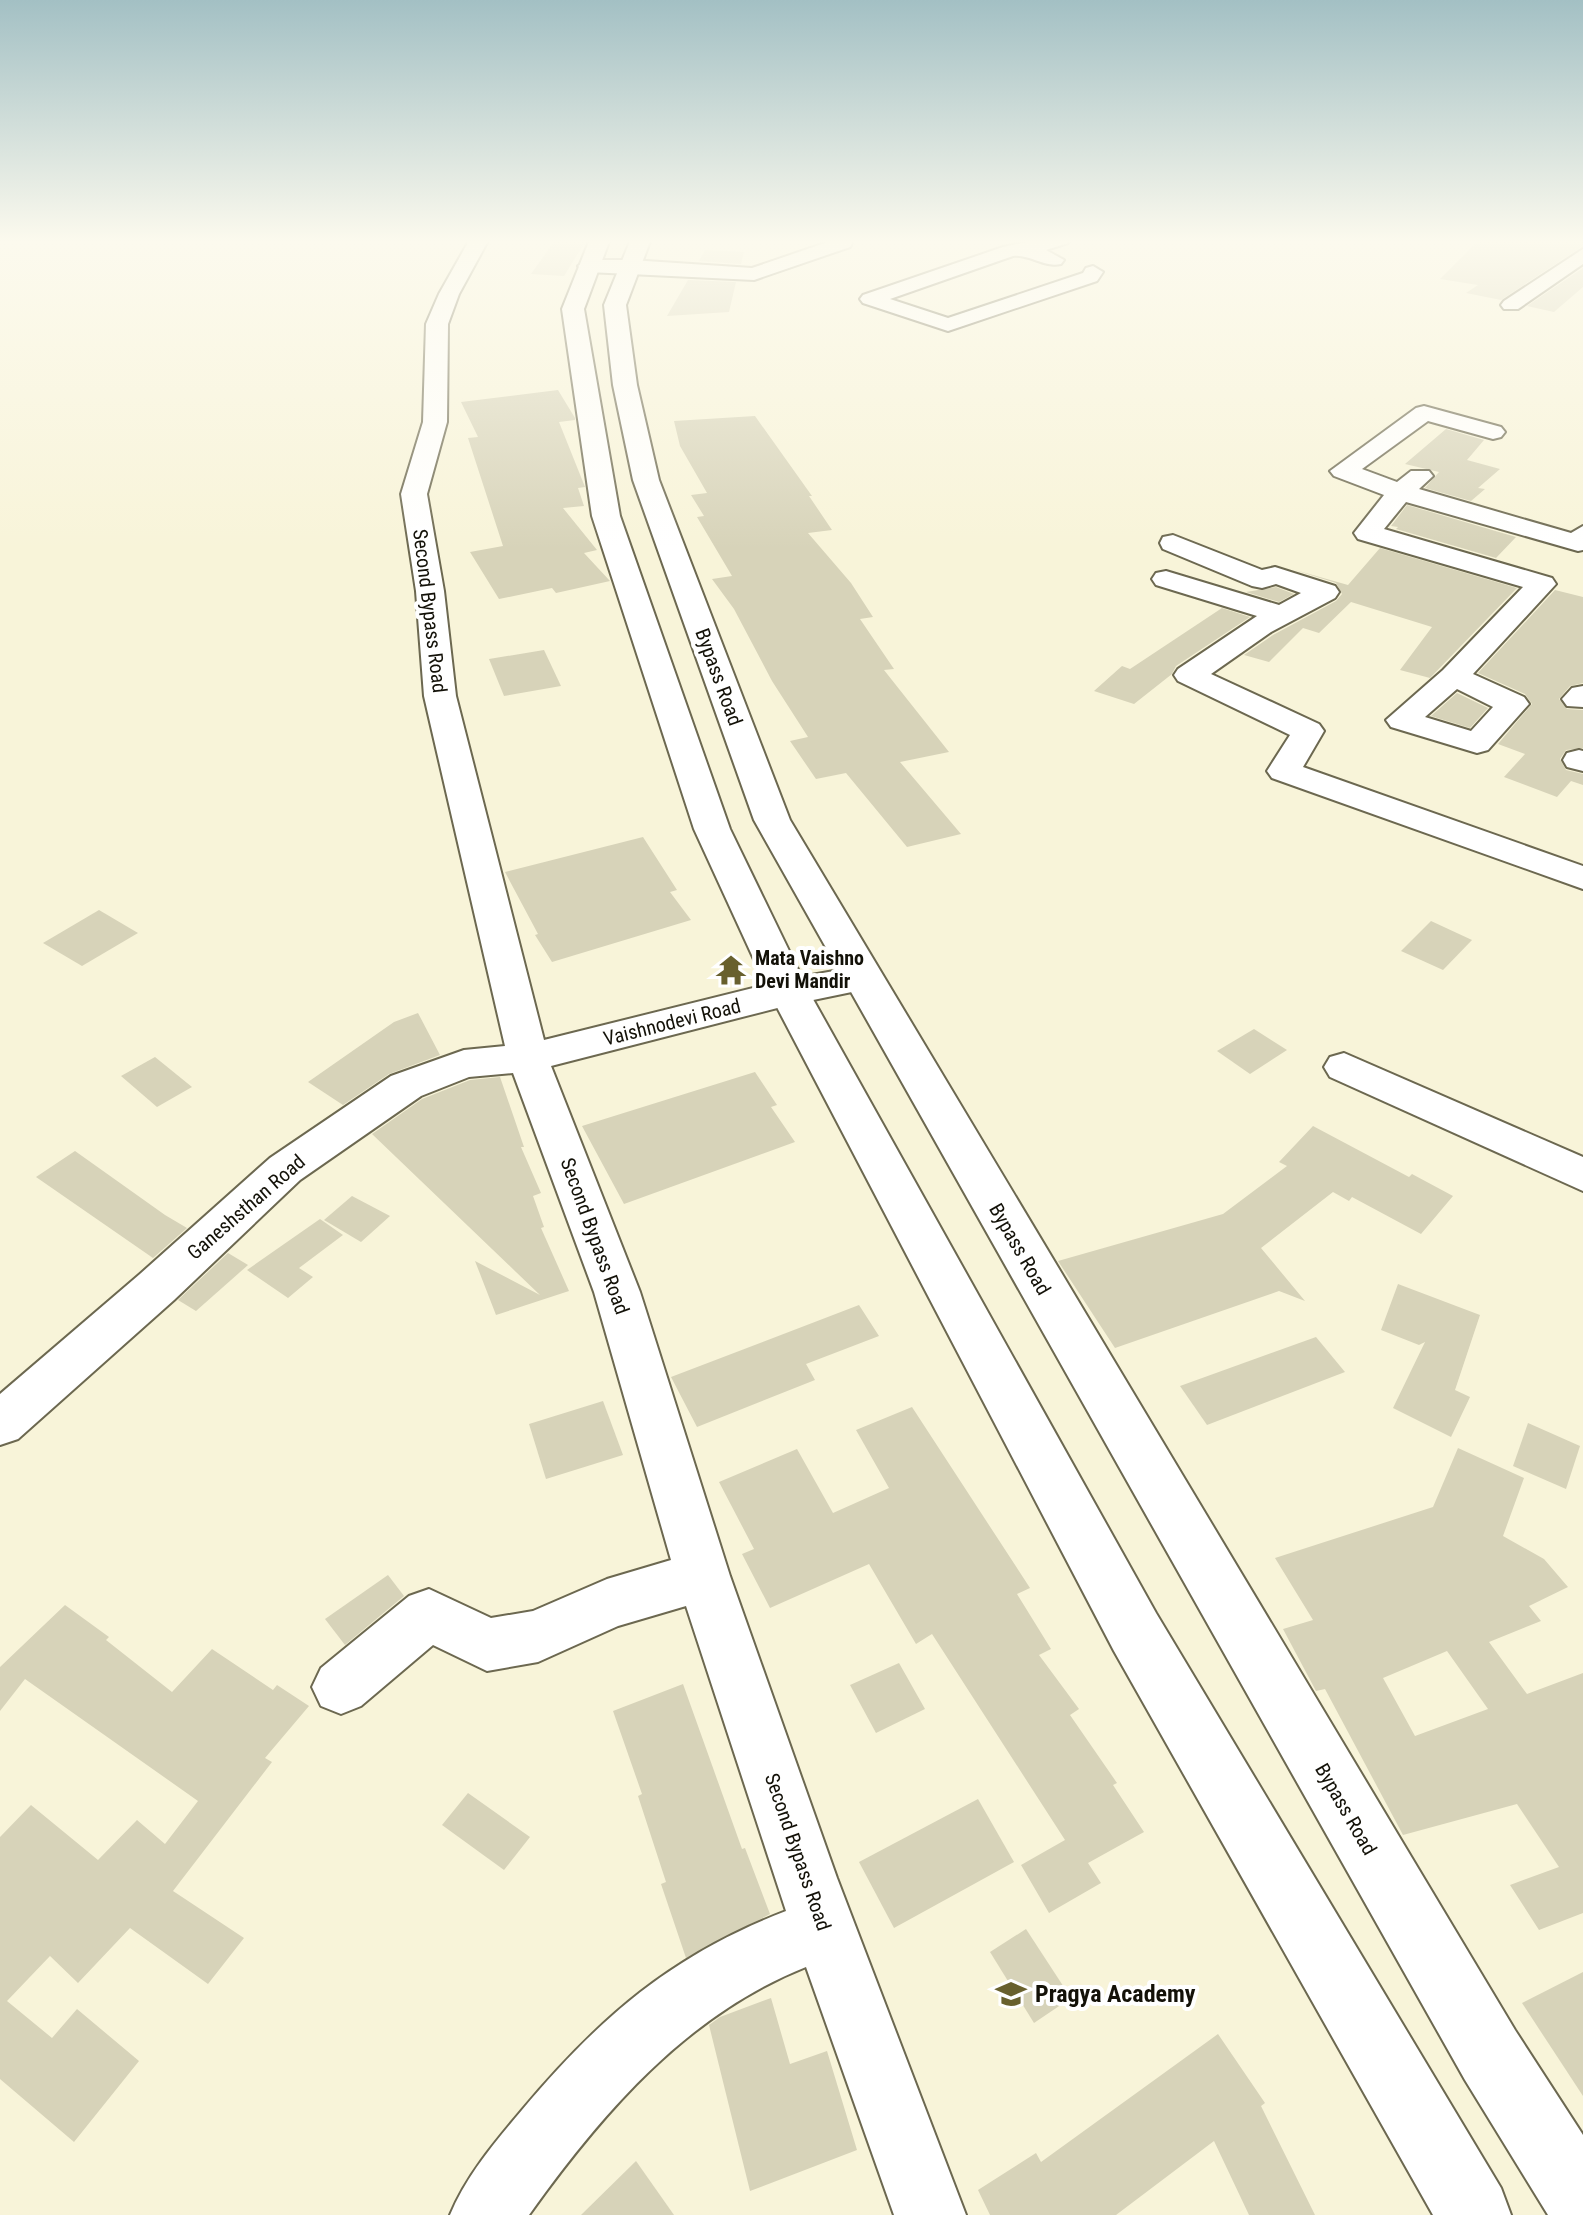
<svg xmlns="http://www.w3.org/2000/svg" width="1583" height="2215" viewBox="0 0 1583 2215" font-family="'Roboto Condensed',sans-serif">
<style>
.building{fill:#d7d3b9;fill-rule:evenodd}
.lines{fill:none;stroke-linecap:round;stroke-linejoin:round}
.minor-casing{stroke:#6c6850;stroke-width:4}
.major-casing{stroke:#6c6850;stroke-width:4}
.minor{fill:#fff;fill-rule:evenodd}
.major{fill:#fff;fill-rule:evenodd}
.labels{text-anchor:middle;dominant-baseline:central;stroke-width:8;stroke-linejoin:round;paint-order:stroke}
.street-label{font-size:20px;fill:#131108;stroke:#fff}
.poi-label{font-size:20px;font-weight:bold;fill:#131108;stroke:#fff;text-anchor:start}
.near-poi-label{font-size:24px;font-weight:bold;fill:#131108;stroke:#fff;text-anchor:start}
</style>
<rect width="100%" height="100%" fill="#f8f4d9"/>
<g class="building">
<path d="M556,239H587L564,276L531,274Z"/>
<path d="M1480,239H1583V246L1501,300L1466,293L1478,285L1440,279Z"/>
<path d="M705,250L744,252L741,264L699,261Z"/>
<path d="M1583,268V287L1554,312L1527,306Z"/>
<path d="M688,280L736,282L729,312L667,316Z"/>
<path d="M558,390L575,418V420L559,422L585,487L578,488L584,506L563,508L597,550L584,553L610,581L556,593L552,588L499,599L470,552L503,546L468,438L478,437L461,402Z"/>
<path d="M755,416L812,496H809L832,530L808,533L851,583L873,617L860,619L894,669L884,670L949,752L900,762L961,834L907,847L846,773L816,779L790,741L808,737L772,681L734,609L712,579L732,576L697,517L704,516L691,495L707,493L680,446L674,421Z"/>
<path d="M1446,429L1484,440L1467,460L1500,469L1478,488L1485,489L1471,501L1425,488L1439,472L1405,464Z"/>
<path d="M1407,505L1516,537L1496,558L1396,529L1398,527L1391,526Z"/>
<path d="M1380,548L1517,588L1430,678L1400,670L1432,627L1351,602L1319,633L1303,628L1269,662L1244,655L1273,635L1336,601L1342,594L1336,583L1295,570L1348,585Z"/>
<path d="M1276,587L1294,594L1279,602L1246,592Z"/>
<path d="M1555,590L1583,597V683L1570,686L1559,699L1567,709L1583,710V748L1566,750L1560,759L1566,770L1583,774V785L1571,781L1557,797L1504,777L1525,754L1498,744L1532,704L1525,694L1478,673Z"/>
<path d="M1222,608L1250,617L1176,666L1172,674L1134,704L1094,691L1122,666L1130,669Z"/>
<path d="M544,650L561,686L504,696L489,659Z"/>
<path d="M1457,693L1488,708L1470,728L1431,716Z"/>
<path d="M643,837L677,890L670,892L691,920L552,962L535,935L538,934L505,872Z"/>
<path d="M99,910L138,933L82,966L43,943Z"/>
<path d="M1431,921L1472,940L1443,970L1401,951Z"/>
<path d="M418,1013L440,1055L389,1074L343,1105L308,1082L394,1022Z"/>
<path d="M1254,1029L1287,1050L1250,1074L1217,1051Z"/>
<path d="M155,1057L192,1087L157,1107L121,1076Z"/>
<path d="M755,1072L777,1105L771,1107L795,1142L624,1204L582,1126Z"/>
<path d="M500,1077L524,1147H521L541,1193L533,1196L544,1227L541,1228L569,1291L496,1315L475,1261L540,1295L372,1134L422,1099L470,1080Z"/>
<path d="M1313,1126L1409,1177L1412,1174L1453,1196L1421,1234L1352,1197L1349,1201L1333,1192L1261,1248L1305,1301L1279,1291L1115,1348L1058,1261L1223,1214L1287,1166L1279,1162Z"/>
<path d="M75,1151L165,1215L187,1228L153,1258L36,1177Z"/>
<path d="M352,1196L390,1216L361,1242L324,1220Z"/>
<path d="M320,1219L343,1235L299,1268L313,1277L288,1298L247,1270Z"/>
<path d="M228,1253L248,1265L196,1311L178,1300Z"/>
<path d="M1398,1284L1480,1315L1455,1390L1470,1397L1451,1437L1393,1408L1425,1342L1419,1345L1381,1330Z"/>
<path d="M859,1305L879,1336L806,1364L815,1380L697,1427L671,1377Z"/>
<path d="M1316,1337L1345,1372L1207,1425L1180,1386Z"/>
<path d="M603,1401L623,1455L546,1479L529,1424Z"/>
<path d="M912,1407L1030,1588L1017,1594L1051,1649L1039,1655L1079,1709L1070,1715L1117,1783L1113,1785L1144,1832L1088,1863L1101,1883L1049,1913L1021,1865L1065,1840L932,1634L916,1644L869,1564L770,1608L742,1554L754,1549L719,1482L797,1449L833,1513L889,1488L856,1430Z"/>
<path d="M1528,1423L1580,1446L1566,1489L1513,1466Z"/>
<path d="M1458,1448L1524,1478L1503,1536L1544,1559L1568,1587L1529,1606L1541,1621L1489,1642L1527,1694L1583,1673V1913L1539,1930L1510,1885L1559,1867L1517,1804L1403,1835L1325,1689L1316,1691L1283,1629L1313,1620L1275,1558L1433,1507ZM1447,1651L1488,1709L1415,1736L1383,1678Z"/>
<path d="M388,1575L404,1596L345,1645L325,1619Z"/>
<path d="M65,1605L109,1637L106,1640L172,1692L212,1649L273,1690L277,1685L309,1706L265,1758L272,1762L173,1891L244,1938L208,1984L130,1928L78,1983L50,1956L7,2001L52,2038L77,2009L139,2061L74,2142L0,2079V1837L31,1805L98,1860L137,1820L165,1844L198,1801L25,1679L0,1711V1667Z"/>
<path d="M899,1663L925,1709L876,1733L850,1685Z"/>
<path d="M683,1684L742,1849L745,1848L770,1914L686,1958L661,1884L666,1882L638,1796L642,1794L613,1711Z"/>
<path d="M468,1793L530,1837L504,1870L442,1825Z"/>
<path d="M978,1799L1014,1862L894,1928L859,1862Z"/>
<path d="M1026,1929L1071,1998L1034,2023L990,1952Z"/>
<path d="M1583,1972V2096L1522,2003Z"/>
<path d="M771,1998L790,2064L827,2051L857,2150L750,2191L709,2025L720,2017Z"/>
<path d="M1218,2034L1265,2103L1261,2106L1315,2215H1249L1214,2141L1116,2215H990L978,2190L1036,2153L1041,2162Z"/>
<path d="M636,2161L674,2215H581Z"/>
</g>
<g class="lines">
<g class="minor-casing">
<g id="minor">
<path d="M470,239H489L459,294L448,324L447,422L427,494L444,591L456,696L544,1040L789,979L862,966L876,969L881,978L876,987L789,1005L551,1066L640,1292L730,1576L837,1878L966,2215H894L806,1967C687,2014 602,2113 529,2215H450C466,2176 495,2142 522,2110C600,2017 672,1955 786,1911L686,1606L618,1626L538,1662L487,1671L433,1645L361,1706L341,1714L321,1706L312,1687L321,1668L409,1596L429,1589L491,1618L533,1611L607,1579L671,1560L594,1292L513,1073L469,1077L421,1096L300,1180L174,1300L18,1439L0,1445V1394L140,1274L270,1158L391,1076L464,1050L505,1046L424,696L416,591L401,494L423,422L426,324L439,294Z"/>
<path d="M823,239H850L852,243L850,247L754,280L588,272L578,266L588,260H631L752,268L825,243Z"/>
<path d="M1040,239H1070L1068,243L1046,250L1064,260L1061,264C1044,268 1030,254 1013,256L890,299L948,318L1083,273L1086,268L1093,266L1103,272L1097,281L948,331L863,303L860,299L863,295L1003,247Z"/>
<path d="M1583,249V264L1518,309H1504L1501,305L1504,301Z"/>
<path d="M1424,406L1501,427L1505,432L1501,437L1493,439L1428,421L1362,469L1397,482L1411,471H1429L1433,476L1419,489L1571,533L1583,526V550L1578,551L1406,502L1384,529L1552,578L1556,584L1473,674L1524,697L1529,704L1488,750L1477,753L1391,727L1386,720L1443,670L1523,587L1358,539L1354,533L1384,495L1334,476L1330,471L1416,408ZM1457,689L1493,707L1471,731L1425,717Z"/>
<path d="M1173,535L1262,570L1275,567L1335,586L1339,592L1335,598L1271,632L1211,674L1319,724L1324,731L1303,767L1583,866V889L1272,778L1267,771L1290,735L1178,681L1174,675L1178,669L1257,616L1156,585L1152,579L1156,573L1166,571L1279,605L1301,593L1276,584L1262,588L1252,586L1163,549L1160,543L1163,537Z"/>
<path d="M1583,686V707L1567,706L1562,699L1572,688Z"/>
<path d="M1579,750L1583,751V771L1567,767L1563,760L1567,753Z"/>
<path d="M1344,1053L1583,1157V1191L1330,1077L1324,1067L1330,1057Z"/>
</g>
</g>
<g class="major-casing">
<g id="major">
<path d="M590,239H610L584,309L620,516L730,829L809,992L1156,1613L1501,2188L1511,2215H1433L1114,1651L769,992L694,829L592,516L562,309Z"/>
<path d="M631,239H651L626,305L637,385L659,480L790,820L1515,2030L1583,2135V2215H1548L1465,2080L754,820L633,480L613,385L604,305Z"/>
</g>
</g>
<use href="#minor" class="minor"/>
<use href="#major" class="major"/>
</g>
<linearGradient id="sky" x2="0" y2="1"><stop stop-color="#a3c0c4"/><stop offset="0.44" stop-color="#fcfaee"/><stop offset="1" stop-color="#fcfaee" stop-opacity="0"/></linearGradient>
<rect width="1583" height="549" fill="url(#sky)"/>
<defs>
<g id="temple-bare" transform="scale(2.4)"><path d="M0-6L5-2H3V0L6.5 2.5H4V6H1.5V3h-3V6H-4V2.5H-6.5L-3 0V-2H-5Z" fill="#68602d" stroke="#fff" stroke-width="2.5" paint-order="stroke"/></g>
<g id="school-bare" transform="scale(2.4)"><path d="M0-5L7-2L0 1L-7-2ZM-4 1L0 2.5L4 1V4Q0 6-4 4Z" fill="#68602d" stroke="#fff" stroke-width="2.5" paint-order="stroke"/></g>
</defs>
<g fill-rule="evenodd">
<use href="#temple-bare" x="731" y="970"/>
<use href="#school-bare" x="1011" y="1994"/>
</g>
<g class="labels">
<g class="street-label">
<text transform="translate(430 611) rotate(83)">Second Bypass Road</text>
<text transform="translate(719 677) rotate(70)">Bypass Road</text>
<text transform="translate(672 1022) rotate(-14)">Vaishnodevi Road</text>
<text transform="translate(246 1207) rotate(-41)">Ganeshsthan Road</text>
<text transform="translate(595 1236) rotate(70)">Second Bypass Road</text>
<text transform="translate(1020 1249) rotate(60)">Bypass Road</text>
<text transform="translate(1346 1809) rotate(60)">Bypass Road</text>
<text transform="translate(798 1852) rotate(71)">Second Bypass Road</text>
</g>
<g class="poi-label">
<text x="755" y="958">Mata Vaishno<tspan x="755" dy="23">Devi Mandir</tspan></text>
</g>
<g class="near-poi-label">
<text x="1035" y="1994">Pragya Academy</text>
</g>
</g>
</svg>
